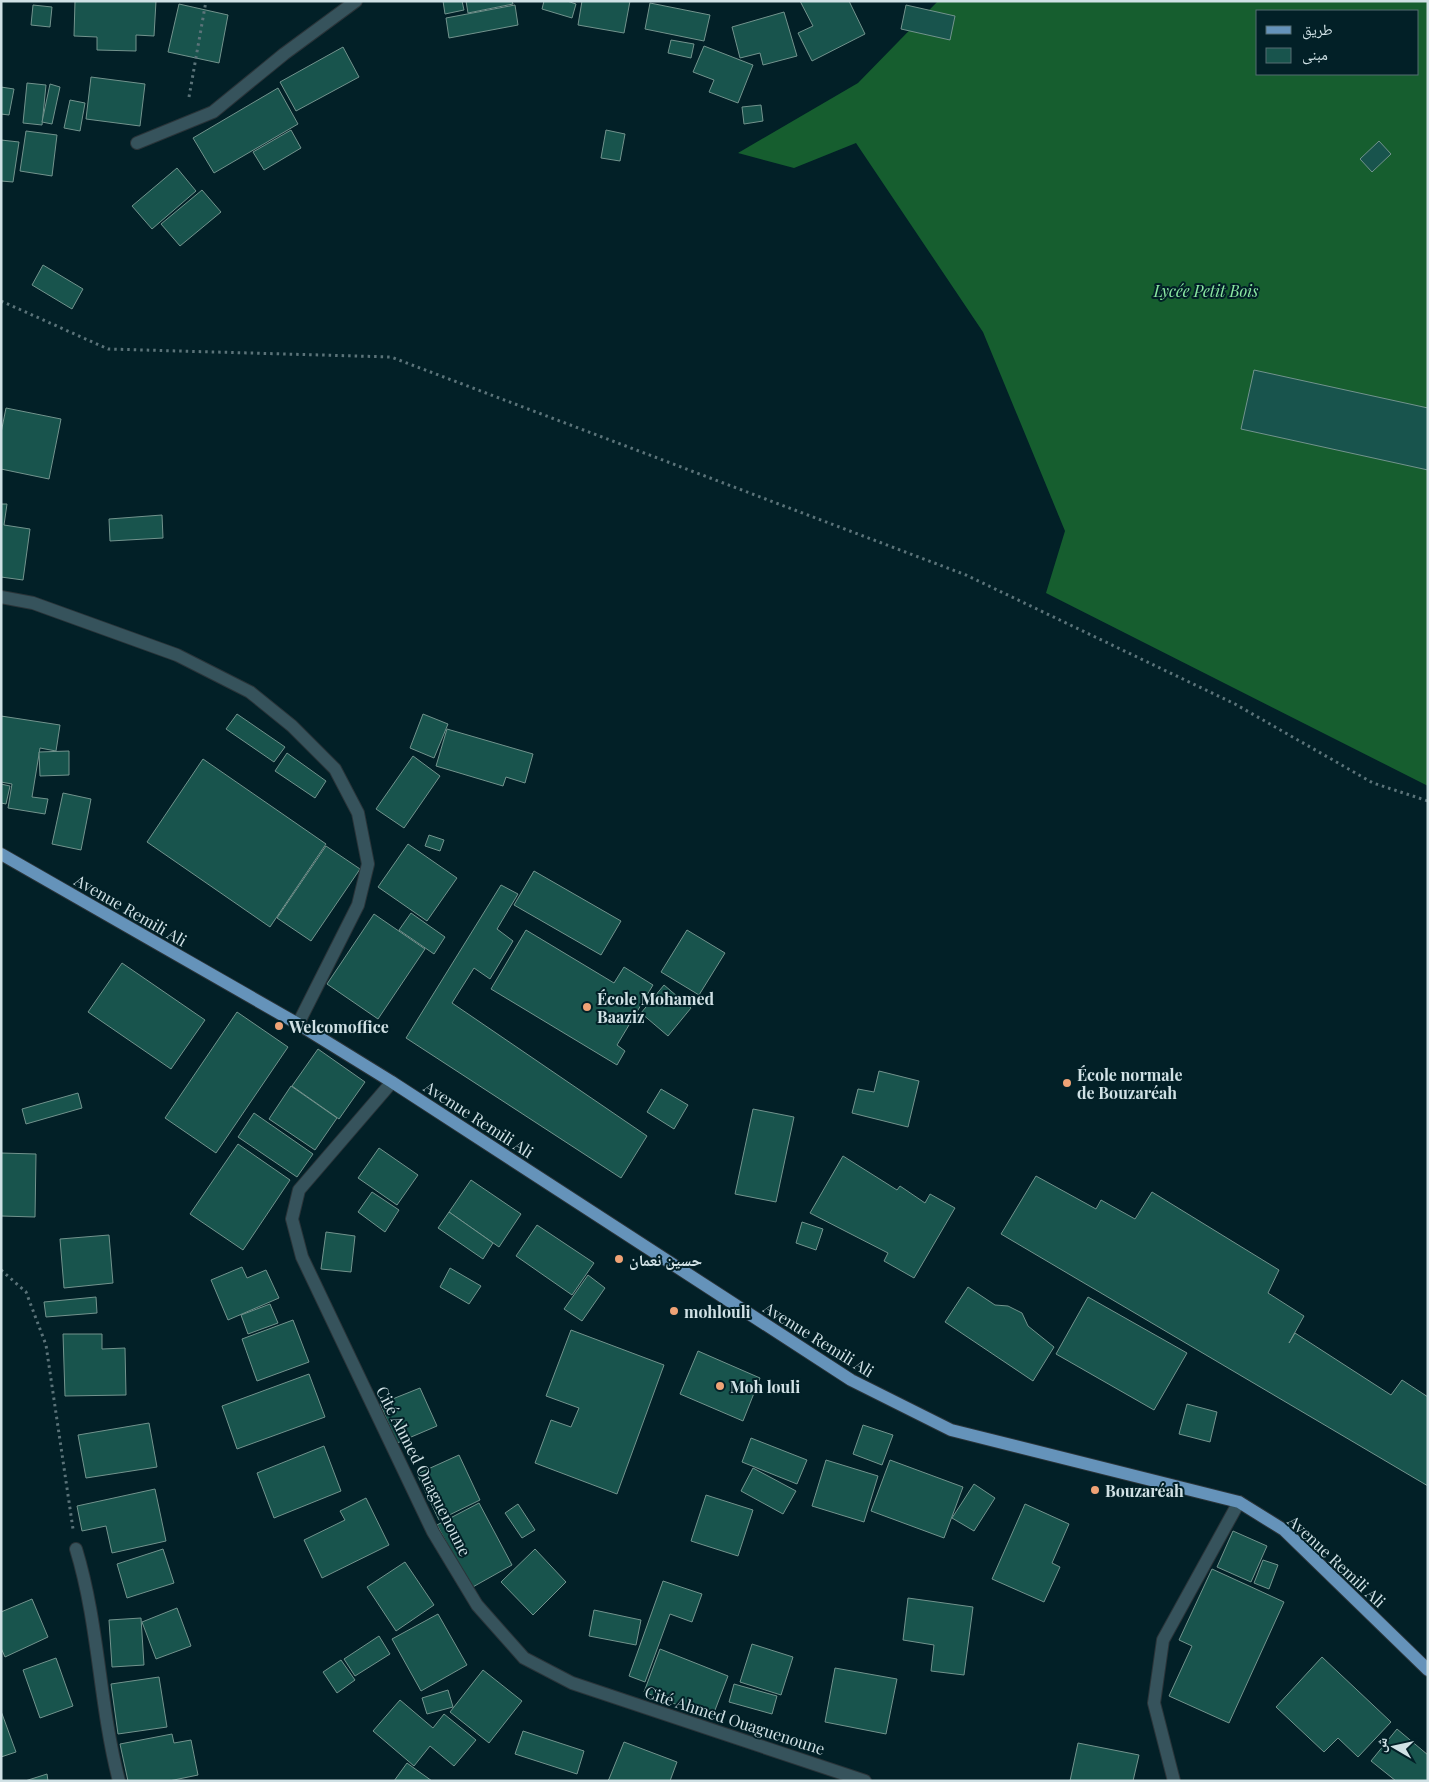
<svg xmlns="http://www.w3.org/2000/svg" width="1429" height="1782" viewBox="0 0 1429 1782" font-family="'Playfair Display','Noto Naskh Arabic',serif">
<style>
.forest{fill:#165e2f;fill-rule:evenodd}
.building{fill:#18544d;stroke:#72938d}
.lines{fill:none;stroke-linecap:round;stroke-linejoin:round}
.minor-casing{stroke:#2a3439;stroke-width:14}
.major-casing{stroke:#2a3439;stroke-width:14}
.path{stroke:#5b7379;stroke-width:3;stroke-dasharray:2.5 4;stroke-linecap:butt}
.minor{stroke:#36535c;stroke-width:12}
.major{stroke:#6593ba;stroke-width:12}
.poi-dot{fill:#efa376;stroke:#022027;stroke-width:2}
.labels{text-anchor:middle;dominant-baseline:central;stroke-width:4;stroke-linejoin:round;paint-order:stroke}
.park-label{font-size:16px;font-style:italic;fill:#8be8a2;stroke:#022027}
.street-label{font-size:16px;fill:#d0e1e5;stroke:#022027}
.poi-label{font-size:16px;font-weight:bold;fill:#d0e1e5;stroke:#022027;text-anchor:start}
</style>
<rect width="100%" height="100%" fill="#022027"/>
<path class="forest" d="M938,1H1428V786L1046,593L1065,531L983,332L856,143L794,168L738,153L858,83ZM1258,11H1418V74H1258Z"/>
<g class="building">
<path d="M75,1H156L154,36L136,35V51L97,50V37L74,36Z"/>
<path d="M443,1H462L464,10L445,14Z"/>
<path d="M466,1H512L513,4L468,13Z"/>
<path d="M544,1H567L576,4L572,18L542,9Z"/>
<path d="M582,1H630L624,33L578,25Z"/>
<path d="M800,1H849L865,34L812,61L798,33L813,26Z"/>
<path d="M650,3L710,15L704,41L645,29Z"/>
<path d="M179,4L228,15L219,63L168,52Z"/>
<path d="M33,5L52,7L50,27L31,25Z"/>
<path d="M515,5L518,25L449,38L446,18Z"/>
<path d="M906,5L955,16L950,40L901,29Z"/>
<path d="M784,12L797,56L763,65L760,53L740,58L732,27Z"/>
<path d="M671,40L694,44L691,58L668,53Z"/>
<path d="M704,46L753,65L738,103L709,92L714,80L693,72Z"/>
<path d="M343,47L359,77L296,111L280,82Z"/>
<path d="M91,77L145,84L140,126L86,119Z"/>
<path d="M27,83L46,85L42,125L23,123Z"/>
<path d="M50,84L60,87L52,124L42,122Z"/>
<path d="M1,87L14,89L9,115L1,114Z"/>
<path d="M278,88L298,124L214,173L193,138Z"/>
<path d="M70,100L85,103L80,131L64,128Z"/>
<path d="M761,105L763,121L744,124L742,107Z"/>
<path d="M291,130L301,148L264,170L253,152Z"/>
<path d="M606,130L625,134L620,161L601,158Z"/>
<path d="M26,131L57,135L52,176L20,171Z"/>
<path d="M1,140L19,142L13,182L1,181Z"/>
<path d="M1379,141L1391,154L1372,172L1360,159Z"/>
<path d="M177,168L196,191L152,229L132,206Z"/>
<path d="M202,190L221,212L180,246L161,224Z"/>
<path d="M43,265L83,289L72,309L32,285Z"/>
<path d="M1254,370L1428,408V470L1241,429Z"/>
<path d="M6,408L61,419L49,479L1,469V433Z"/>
<path d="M1,504H7L4,525L30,529L23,580L1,577Z"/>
<path d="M162,515L163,538L110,541L109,519Z"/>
<path d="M237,714L285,747L274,762L226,729Z"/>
<path d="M423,714L448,724L434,758L410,748Z"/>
<path d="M1,716L60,725L56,751L40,748L32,797L48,799L45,814L8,808L12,784L1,782Z"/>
<path d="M447,729L533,754L525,783L506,777L503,786L436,766Z"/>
<path d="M69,751V775L40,776L39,752Z"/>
<path d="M287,753L326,781L315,798L275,771Z"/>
<path d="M413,756L440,776L404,828L376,809Z"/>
<path d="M203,759L326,844L270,927L147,842Z"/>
<path d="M1,784L10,786L6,804L1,803Z"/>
<path d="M63,793L91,799L81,850L52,844Z"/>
<path d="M429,835L444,840L440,851L425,846Z"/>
<path d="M408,844L457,878L427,921L378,887Z"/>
<path d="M326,846L360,869L311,941L277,918Z"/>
<path d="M534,871L621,921L601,955L514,905Z"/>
<path d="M501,885L518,894L497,929L513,941L490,979L474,968L452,1003L647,1136L621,1178L406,1038Z"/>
<path d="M411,913L445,937L434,954L399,930Z"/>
<path d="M374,914L425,949L378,1019L327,984Z"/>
<path d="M526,930L614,983L624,967L653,985L617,1045L625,1051L617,1065L491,989Z"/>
<path d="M687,930L725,953L699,995L661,972Z"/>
<path d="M122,963L205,1020L171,1069L88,1012Z"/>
<path d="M664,985L691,1008L668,1036L641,1013Z"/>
<path d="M237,1012L288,1047L216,1153L165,1118Z"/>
<path d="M318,1049L365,1082L339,1119L292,1086Z"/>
<path d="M879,1071L919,1081L908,1127L852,1113L858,1089L874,1092Z"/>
<path d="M291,1086L337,1118L315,1150L269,1119Z"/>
<path d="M661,1089L688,1105L674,1129L647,1112Z"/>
<path d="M78,1093L82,1108L26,1124L22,1109Z"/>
<path d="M753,1109L794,1117L776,1202L735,1194Z"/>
<path d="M254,1113L313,1154L297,1177L238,1137Z"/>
<path d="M238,1144L290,1180L243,1250L190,1214Z"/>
<path d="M379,1148L418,1175L397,1205L358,1178Z"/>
<path d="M1,1153L36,1154L35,1217L1,1216Z"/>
<path d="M843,1156L897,1190L900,1186L925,1203L930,1194L955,1208L914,1278L884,1261L888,1253L810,1213Z"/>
<path d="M1036,1176L1096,1209L1101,1200L1135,1219L1152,1192L1279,1270L1268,1293L1304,1316L1289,1343L1295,1333L1391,1395L1402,1380L1428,1397V1486L1001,1234Z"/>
<path d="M471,1180L521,1214L499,1247L449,1212Z"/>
<path d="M372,1192L399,1210L385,1232L358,1212Z"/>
<path d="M449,1212L493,1243L483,1259L438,1228Z"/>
<path d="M802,1222L823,1229L816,1250L796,1243Z"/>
<path d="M537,1225L594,1263L572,1295L516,1256Z"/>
<path d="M326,1232L355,1236L351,1272L321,1269Z"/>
<path d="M109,1235L113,1283L64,1288L60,1239Z"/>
<path d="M242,1267L247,1278L266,1270L279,1298L228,1320L211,1280Z"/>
<path d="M450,1268L481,1286L469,1304L440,1287Z"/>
<path d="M588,1275L605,1288L582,1321L564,1309Z"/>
<path d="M968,1287L995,1305L1008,1306L1022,1313L1028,1326L1054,1347L1033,1381L945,1322Z"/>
<path d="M96,1297L97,1313L46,1317L44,1302Z"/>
<path d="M1088,1297L1187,1353L1154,1410L1056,1354Z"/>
<path d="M270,1304L278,1323L248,1334L241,1315Z"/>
<path d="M293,1320L309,1362L257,1381L242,1339Z"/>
<path d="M571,1330L664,1365L617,1494L535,1463L551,1420L571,1427L579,1408L546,1396Z"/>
<path d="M63,1334H102V1349L125,1348L126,1395L65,1396Z"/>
<path d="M698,1351L760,1378L743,1421L680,1394Z"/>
<path d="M309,1374L325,1417L237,1449L222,1406Z"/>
<path d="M420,1388L437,1426L397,1443L380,1404Z"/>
<path d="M1187,1404L1217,1412L1210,1442L1179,1434Z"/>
<path d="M149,1423L157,1467L86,1478L78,1435Z"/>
<path d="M863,1425L893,1435L882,1465L853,1454Z"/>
<path d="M751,1438L807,1460L797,1484L742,1462Z"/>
<path d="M324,1446L341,1491L274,1518L257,1473Z"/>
<path d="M459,1455L480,1500L439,1520L417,1474Z"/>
<path d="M826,1460L878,1476L864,1522L812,1506Z"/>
<path d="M890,1460L963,1487L944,1538L871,1511Z"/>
<path d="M753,1468L796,1491L783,1514L741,1491Z"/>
<path d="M974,1484L995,1498L974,1531L952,1518Z"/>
<path d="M155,1489L166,1541L112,1553L106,1526L82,1531L77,1506Z"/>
<path d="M706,1495L753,1510L738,1556L691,1541Z"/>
<path d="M366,1498L389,1545L322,1578L304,1540L345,1520L340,1511Z"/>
<path d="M479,1503L512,1565L471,1588L437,1525Z"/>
<path d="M518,1504L535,1530L522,1538L505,1513Z"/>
<path d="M1025,1504L1069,1524L1052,1563L1060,1567L1044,1602L992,1579Z"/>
<path d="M1233,1531L1267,1546L1251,1582L1217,1567Z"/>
<path d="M163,1549L174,1583L127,1598L117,1564Z"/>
<path d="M535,1549L566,1582L533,1615L501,1582Z"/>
<path d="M1263,1560L1278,1565L1269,1589L1254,1583Z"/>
<path d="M405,1562L434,1605L396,1631L367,1587Z"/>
<path d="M1212,1569L1284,1602L1229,1723L1169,1696L1192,1646L1179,1640Z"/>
<path d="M663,1581L702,1594L692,1622L670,1614L645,1682L629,1676Z"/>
<path d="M908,1598L973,1607L964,1675L931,1671L934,1645L903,1640Z"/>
<path d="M32,1599L48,1637L5,1657L1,1648V1612Z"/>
<path d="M177,1608L191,1646L156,1659L142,1622Z"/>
<path d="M594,1610L641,1620L636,1645L589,1636Z"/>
<path d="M438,1614L467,1665L421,1691L392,1639Z"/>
<path d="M141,1618L144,1665L112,1667L109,1620Z"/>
<path d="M379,1636L390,1654L355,1676L344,1659Z"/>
<path d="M752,1644L793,1657L781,1695L740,1682Z"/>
<path d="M660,1649L728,1676L712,1718L644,1692Z"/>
<path d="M1322,1657L1391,1722L1358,1757L1338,1738L1324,1752L1276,1707Z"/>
<path d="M56,1658L73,1706L40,1718L23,1670Z"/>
<path d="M341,1660L355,1680L337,1693L323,1672Z"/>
<path d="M835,1668L897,1679L886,1734L825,1722Z"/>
<path d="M483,1670L522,1701L489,1743L450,1712Z"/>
<path d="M159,1677L167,1727L118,1734L111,1684Z"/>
<path d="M734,1684L777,1696L772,1714L729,1702Z"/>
<path d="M448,1690L453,1707L427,1714L422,1698Z"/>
<path d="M400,1700L433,1728L444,1714L476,1740L454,1766L430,1746L414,1766L373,1731Z"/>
<path d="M1,1711L16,1752L1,1757Z"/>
<path d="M1397,1729L1428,1755V1781H1396L1371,1761Z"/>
<path d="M523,1731L584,1751L577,1774L515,1754Z"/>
<path d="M172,1734L174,1743L191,1740L198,1775L169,1781H128L120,1744Z"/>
<path d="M624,1742L677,1762L670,1781H607L609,1779Z"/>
<path d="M1078,1743L1139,1755L1133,1781H1070Z"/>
<path d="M407,1763L432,1781H394Z"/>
<path d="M47,1774L48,1781H25Z"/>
</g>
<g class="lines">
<g class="minor-casing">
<g id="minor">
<path d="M137,143L213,112L284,54L356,1"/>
<path d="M1,597L33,603L177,655L250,692L292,726L335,769L358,813L368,864L358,905L298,1024"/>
<path d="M392,1082L299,1190L292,1219L302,1257L433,1532L477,1605L524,1658L572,1683L865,1781"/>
<path d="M76,1549C99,1624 99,1704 119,1781"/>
<path d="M1174,1781L1154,1703L1163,1640L1239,1502"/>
</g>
</g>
<g class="major-casing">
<path id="major" d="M1,854L298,1024L392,1082L851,1380L951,1430L1239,1502L1284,1530L1428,1670"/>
</g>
<g class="path">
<path d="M189,97L206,1"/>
<path d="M1,301L108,349L391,357L966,575L1235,704L1373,783L1428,801"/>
<path d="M1,1270L26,1292L46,1345L73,1529"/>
</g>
<use href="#minor" class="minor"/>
<use href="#major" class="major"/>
</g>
<g class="poi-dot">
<circle cx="587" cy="1007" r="5"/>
<circle cx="279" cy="1026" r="5"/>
<circle cx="1067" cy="1083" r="5"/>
<circle cx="619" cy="1259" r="5"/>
<circle cx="674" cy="1311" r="5"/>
<circle cx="720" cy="1386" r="5"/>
<circle cx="1095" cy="1490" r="5"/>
</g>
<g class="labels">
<g class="park-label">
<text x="1206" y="290">Lycée Petit Bois</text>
</g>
<g class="street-label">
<text transform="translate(131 910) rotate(30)">Avenue Remili Ali</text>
<text transform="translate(479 1119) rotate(33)">Avenue Remili Ali</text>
<text transform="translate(819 1339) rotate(32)">Avenue Remili Ali</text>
<text transform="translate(424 1471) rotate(63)">Cité Ahmed Ouaguenoune</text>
<text transform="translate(1337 1561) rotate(43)">Avenue Remili Ali</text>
<text transform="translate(735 1720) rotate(18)">Cité Ahmed Ouaguenoune</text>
</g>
<g class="poi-label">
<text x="597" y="998">École Mohamed<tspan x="597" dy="18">Baaziz</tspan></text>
<text x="289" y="1026">Welcomoffice</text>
<text x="1077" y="1074">École normale<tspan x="1077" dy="18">de Bouzaréah</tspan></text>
<text x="629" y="1259">حسين نعمان</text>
<text x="684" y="1311">mohlouli</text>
<text x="730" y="1386">Moh louli</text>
<text x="1105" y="1490">Bouzaréah</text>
</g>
</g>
<rect width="1429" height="1782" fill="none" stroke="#d0e1e5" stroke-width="5"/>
<rect x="1256" y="10" width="162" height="65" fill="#022027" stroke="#546d73"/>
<rect x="1266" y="26" width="25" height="8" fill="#6593ba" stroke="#546d73"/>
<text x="1302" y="35" font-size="15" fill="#d0e1e5">طريق</text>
<rect x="1266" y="48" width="25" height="15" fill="#18544d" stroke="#546d73"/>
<text x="1302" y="60" font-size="15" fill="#d0e1e5">مبنى</text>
<g transform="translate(1394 1747) rotate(279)" stroke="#022027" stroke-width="4" paint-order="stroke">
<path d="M0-4L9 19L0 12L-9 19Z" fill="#d0e1e5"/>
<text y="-8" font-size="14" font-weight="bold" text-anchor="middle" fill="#d0e1e5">ش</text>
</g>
</svg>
